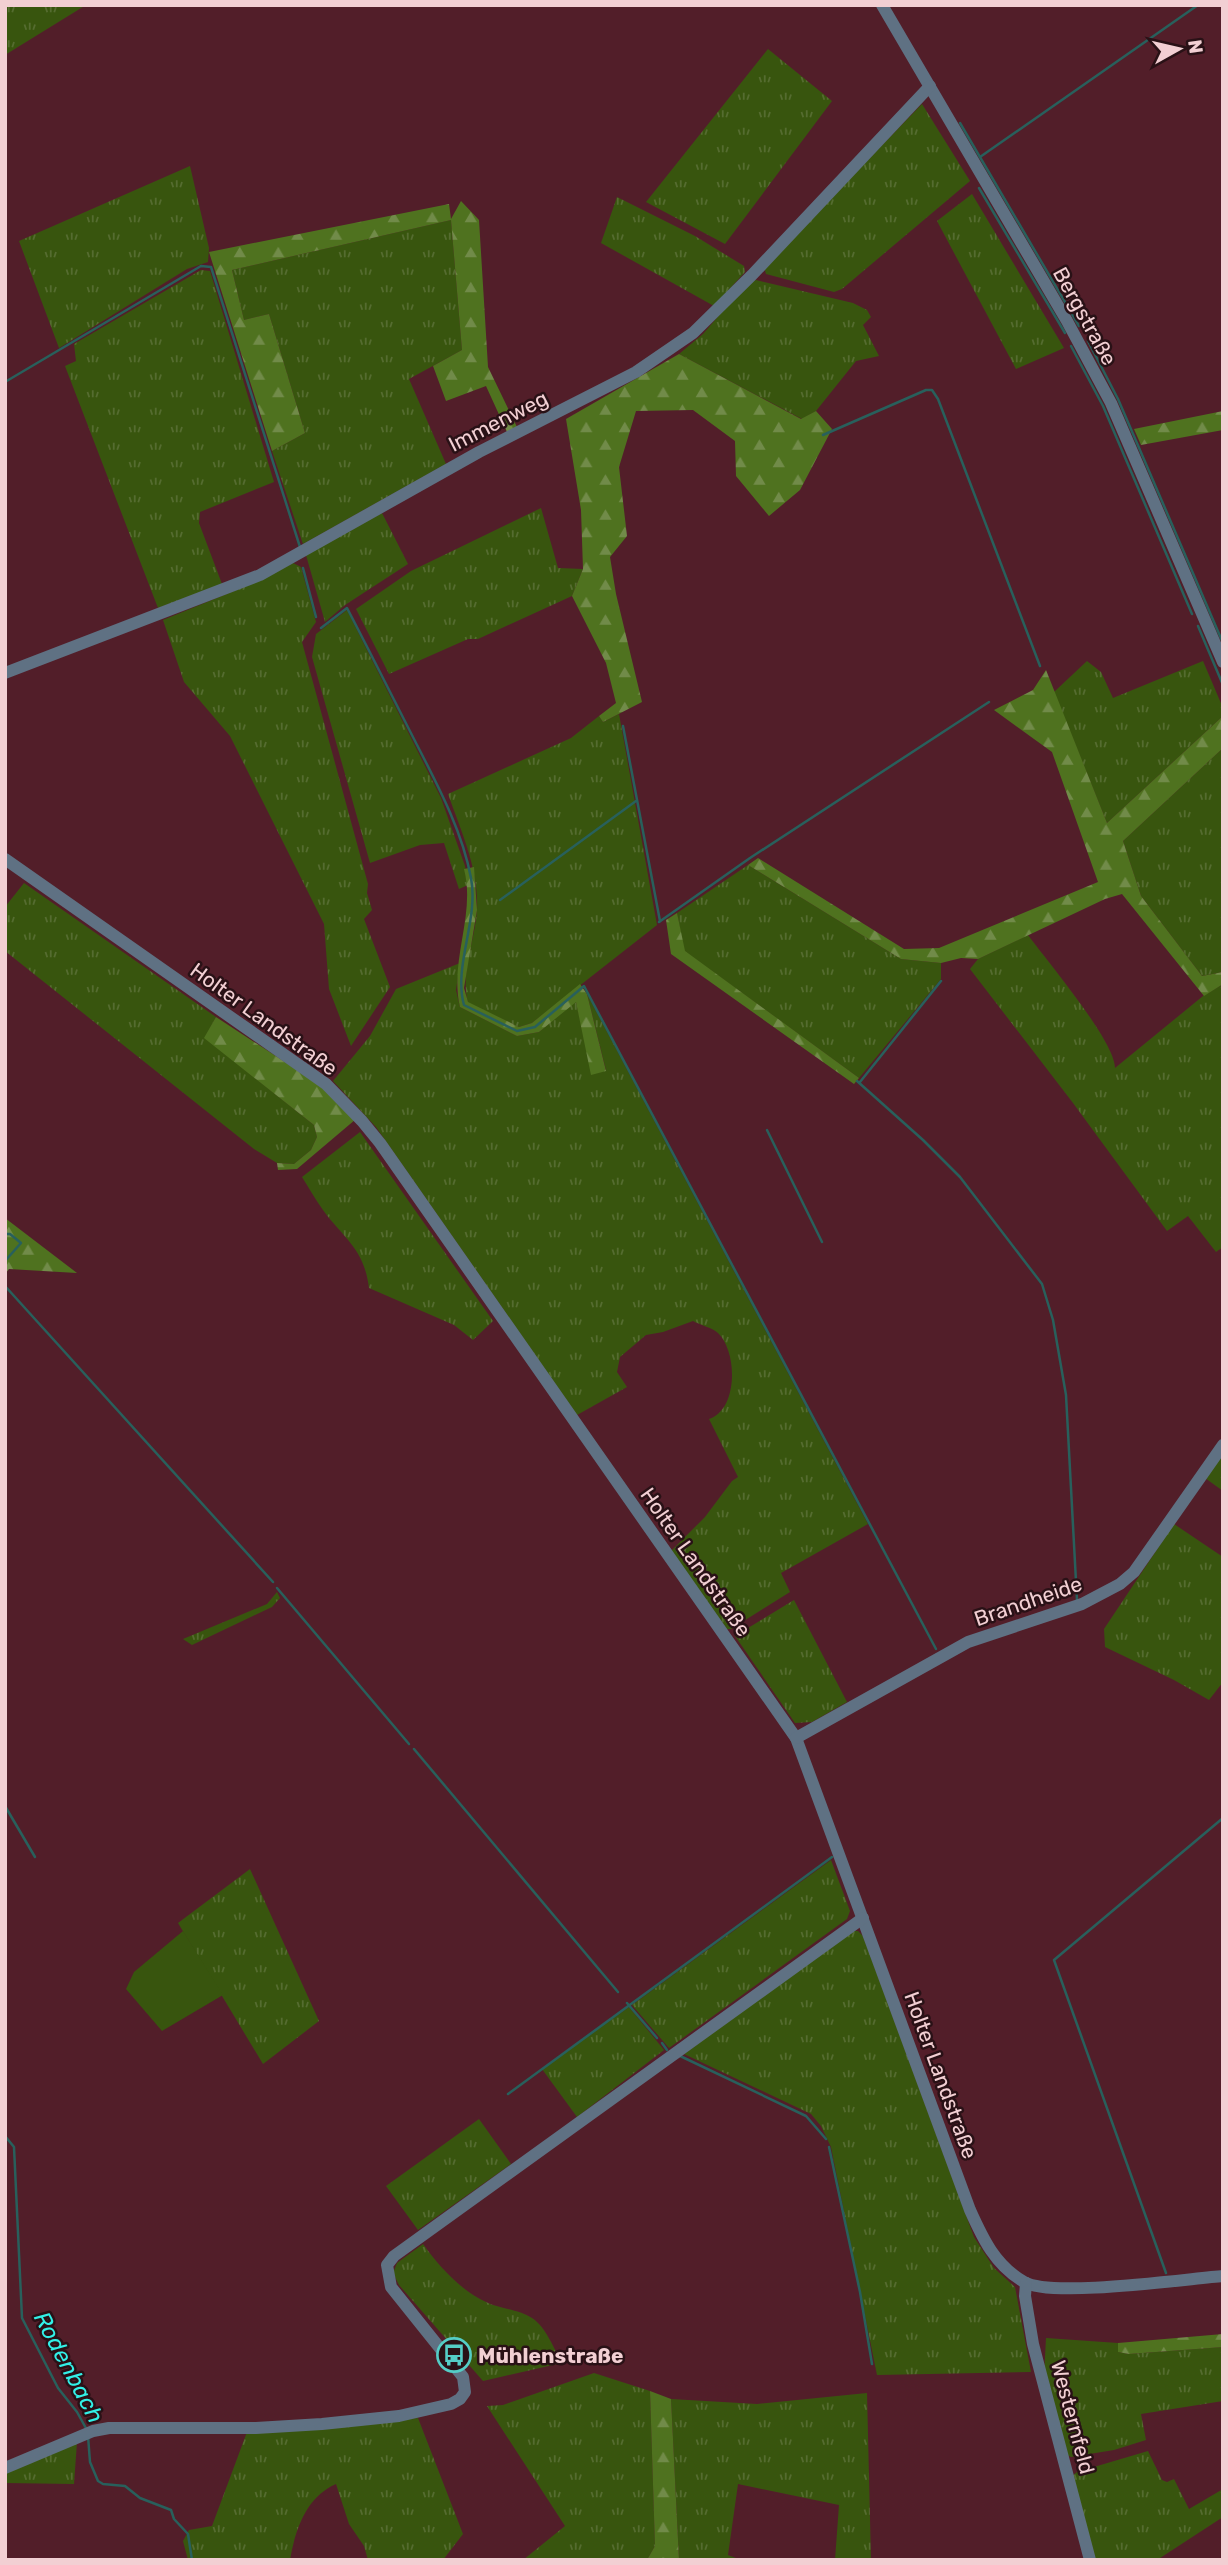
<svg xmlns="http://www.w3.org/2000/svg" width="1228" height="2565" viewBox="0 0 1228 2565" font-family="Rubik,sans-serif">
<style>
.grass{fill:url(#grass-tufts)}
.forest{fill:url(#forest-firs)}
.garden{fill:#38550e}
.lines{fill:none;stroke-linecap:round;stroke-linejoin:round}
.stream{stroke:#28605c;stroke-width:2.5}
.minor{stroke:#5f7183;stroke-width:12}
.labels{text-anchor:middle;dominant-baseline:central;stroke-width:5;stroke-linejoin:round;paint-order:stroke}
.street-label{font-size:21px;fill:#f2cfd3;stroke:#291116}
.poi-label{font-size:21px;font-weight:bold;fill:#f2cfd3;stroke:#291116;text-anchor:start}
.water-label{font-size:23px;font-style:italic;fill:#32f0e7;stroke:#291116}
</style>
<defs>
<pattern id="grass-tufts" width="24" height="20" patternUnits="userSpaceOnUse" patternTransform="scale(1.75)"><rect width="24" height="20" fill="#38550e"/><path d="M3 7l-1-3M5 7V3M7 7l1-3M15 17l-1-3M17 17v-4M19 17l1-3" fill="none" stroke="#556c30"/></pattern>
<pattern id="forest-firs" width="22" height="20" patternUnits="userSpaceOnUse" patternTransform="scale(1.75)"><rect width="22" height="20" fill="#4f721f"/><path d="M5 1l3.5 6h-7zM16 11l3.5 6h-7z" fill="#718b49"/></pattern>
</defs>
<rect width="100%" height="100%" fill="#521e29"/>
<g class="grass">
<path d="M5,5H86L5,55Z"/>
<path d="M768,49L832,101L725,244L646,202Z"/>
<path d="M922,104L970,181L842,289L834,292L766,274L764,267Z"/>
<path d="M190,166L209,248L208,262L187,269L59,348L19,241Z"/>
<path d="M972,194L1064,348L1016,369L937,221Z"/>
<path d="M617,197L695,236L744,266L745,272L714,306L601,243Z"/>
<path d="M451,220L462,350L409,379L446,464L303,544L272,451L305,433L269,314L244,320L232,270Z"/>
<path d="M201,270L210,271L274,482L200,512L199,523L222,584L158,608L65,366L76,361L74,344Z"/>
<path d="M756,280L853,303L867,310L871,317L863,325L879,356L856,361L816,411L802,419L679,354L703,334L746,284Z"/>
<path d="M541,508L558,568L583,569L572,596L478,639H468L389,674L356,609L411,571Z"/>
<path d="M382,513L408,564L345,605L325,622L306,555Z"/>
<path d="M293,563L301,567L316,622L302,642L368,884L367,893L372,910L364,919L390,987L351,1046L329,989L324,924L230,736L184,682L163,620L261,580Z"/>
<path d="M347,610L441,798L465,866L468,885L459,889L444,843L420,845L370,863L312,657L316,634Z"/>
<path d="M1087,661L1101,672L1113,698L1203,661L1223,708V716L1107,823L1054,692Z"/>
<path d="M619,714L657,925L532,1023L519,1027L468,1003C460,973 475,941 477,910C479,869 461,831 448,794L571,738L599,716L603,722Z"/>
<path d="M1223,748V972L1202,976L1141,896L1123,841Z"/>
<path d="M748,865L901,959L941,963V979L859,1078L684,951L677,913Z"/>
<path d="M24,883L216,1017L205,1038L314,1125L317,1137L311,1150L294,1164L277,1163L254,1149L5,951V907Z"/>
<path d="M1028,935C1047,961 1115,1041 1115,1068L1203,996L1223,984V1247L1216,1252L1188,1216L1167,1231L1073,1103L970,969L978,959Z"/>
<path d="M460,963L456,990L460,1007L517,1036L539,1032L576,1001L592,1074L606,1070L587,994L868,1524L781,1573L790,1592L731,1629H727L671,1551L705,1517L732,1481L738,1477L709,1419C738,1410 738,1352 718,1333C713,1328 700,1325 693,1321L663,1332L646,1335L620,1357L617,1372L627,1387L577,1415L376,1127L333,1081L370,1036L396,989Z"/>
<path d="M360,1132L493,1321L473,1340L454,1325L369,1288C364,1248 344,1239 323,1210C315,1199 309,1188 302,1177Z"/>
<path d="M1223,1453V1491L1205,1478Z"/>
<path d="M1174,1524L1223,1557V1682L1209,1700L1174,1680L1105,1647L1104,1629Z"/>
<path d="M277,1592L280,1598L272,1607L192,1645L183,1639L267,1604Z"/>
<path d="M794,1600L847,1702L812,1722L795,1723L735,1636Z"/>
<path d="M831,1860L850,1911L847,1919L669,2048L632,2005Z"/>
<path d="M250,1869L319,2021L263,2064L178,1923Z"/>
<path d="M853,1931H858L863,1936L974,2237L994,2268L1015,2287L1031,2372L877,2375L831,2147L821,2126L811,2114L684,2054Z"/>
<path d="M629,2007L664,2050L577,2117L542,2069Z"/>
<path d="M479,2119L511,2164L418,2230L386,2186Z"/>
<path d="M423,2244C438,2265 461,2291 486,2302C500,2309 519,2309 532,2318C546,2327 554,2349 562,2363L483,2381L399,2285L393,2273L397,2263Z"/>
<path d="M1046,2338L1118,2343V2352L1129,2354L1223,2347V2401L1141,2414L1146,2440L1114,2450L1071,2457L1067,2455L1044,2376Z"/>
<path d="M594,2373L650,2391L655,2546L647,2560H523L565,2526L487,2406L503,2405Z"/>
<path d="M867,2393L871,2560H835L839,2505L738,2484L728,2555L741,2560H679L671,2399L757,2404Z"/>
<path d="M418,2418L463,2534L443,2560H368L364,2546L349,2524L336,2484C306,2497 295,2530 290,2560H188L183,2541L189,2530L212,2526L247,2432Z"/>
<path d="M77,2442L74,2484L5,2483V2471Z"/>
<path d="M1148,2451L1162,2480L1167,2482L1174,2479L1189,2509L1223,2489V2517L1157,2560H1093L1072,2476L1077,2472Z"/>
</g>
<g class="forest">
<path d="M461,201L479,220L488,367L517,427L507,432L486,386L446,401L433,366L462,350L451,220L232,270L244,320L269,314L305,433L272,451L209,252L449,204L451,219Z"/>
<path d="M679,354L801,419L816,411L832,429L800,490L769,516L736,476L735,441L693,410L636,411L619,467L627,536L610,557L616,594L642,702L603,722L599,716L616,703L606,663L572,596L583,569L581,510L566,419Z"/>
<path d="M1223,411V430L1141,445L1134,429Z"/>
<path d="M1046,670L1107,823L1223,716V748L1123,841L1141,896L1202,976L1223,972V984L1204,996L1122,894L1105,899L978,959L961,958L941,963L901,959L748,865L758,858L904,949L939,948L1098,882L1052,752L994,710L1033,690Z"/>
<path d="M474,867L477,910L464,988L468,1002L519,1027L532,1023L580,984L587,994L606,1071L591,1075L576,1002L539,1032L517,1036L460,1007C449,961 476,915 464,869Z"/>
<path d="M677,913L685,951L859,1078L854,1084L671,954L666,920Z"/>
<path d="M216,1017L323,1087L356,1119L297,1169L278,1170L277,1163L294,1164L311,1150L317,1137L314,1125L204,1038Z"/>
<path d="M5,1218L77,1273L9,1269L5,1274Z"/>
<path d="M1223,2334V2347L1129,2354L1118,2352V2343Z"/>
<path d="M650,2391L671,2399L679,2560H647L655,2546Z"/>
</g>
<path class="garden" d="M183,1931L223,1995L162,2031L126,1989L134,1972Z"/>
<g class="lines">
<g class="stream">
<path d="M960,123L1079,326"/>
<path d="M980,157L1198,5"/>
<path d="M979,188L1065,333"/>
<path d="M1088,341L1118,399L1223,643"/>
<path d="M1071,346L1103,406L1192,614"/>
<path d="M5,382L201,266L211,267L300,547"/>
<path d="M823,435L926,390H932L938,399L1040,666"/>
<path d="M303,568L316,617"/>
<path d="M1198,626L1223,685"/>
<path d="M321,628L347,608C370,652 392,696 415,741C437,784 462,830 471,878C479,920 453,966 464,1005L517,1031L535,1027L584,986L936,1649"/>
<path d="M623,726L660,921"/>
<path d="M500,900L636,801"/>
<path d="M659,922L750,858L989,702"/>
<path d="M857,1081L923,1140L960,1177L1042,1284L1053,1320L1066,1395L1077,1600"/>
<path d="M860,1082L941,981"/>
<path d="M767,1130L822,1242"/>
<path d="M5,1234H10L21,1243L5,1261"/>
<path d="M5,1286L273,1582"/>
<path d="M277,1588L409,1744"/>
<path d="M414,1749L618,1992"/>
<path d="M5,1806L35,1857"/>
<path d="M627,2003L657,2038"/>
<path d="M662,2043L667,2050"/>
<path d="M678,2055L806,2116L826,2139"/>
<path d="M508,2094L832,1857"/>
<path d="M5,2136L14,2147L22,2318L58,2388L77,2412L87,2430"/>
<path d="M829,2147L860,2292L872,2364"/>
<path d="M1166,2273L1054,1960L1223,1818"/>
<path d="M88,2436L90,2462L98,2481L103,2484L125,2486L140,2498L171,2510L174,2519L188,2534L192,2560"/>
</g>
<g class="minor">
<path d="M882,5L1067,321L1111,403L1223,662"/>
<path d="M5,673L260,575L479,452L636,372L693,333L752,275L930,86"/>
<path d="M5,859L326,1084L362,1121L380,1143L796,1738L970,2210C983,2239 995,2265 1024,2282C1051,2298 1185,2279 1223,2276"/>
<path d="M796,1738L968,1642L1082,1604L1120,1584L1134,1572L1223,1445"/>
<path d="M1026,2283L1025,2296L1033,2344L1090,2560"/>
<path d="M5,2468L93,2431L109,2428H256L322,2424L399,2416L451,2404L460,2399L465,2392L463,2377L391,2287L387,2265L394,2256L863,1918"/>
</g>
</g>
<defs>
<g id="bus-ring" transform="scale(1.75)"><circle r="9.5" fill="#291116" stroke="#54cdc6" stroke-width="1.5"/><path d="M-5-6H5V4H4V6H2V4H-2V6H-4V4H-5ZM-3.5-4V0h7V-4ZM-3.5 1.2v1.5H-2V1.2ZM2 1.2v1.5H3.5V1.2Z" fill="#54cdc6"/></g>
</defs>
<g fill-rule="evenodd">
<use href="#bus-ring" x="454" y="2355"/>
</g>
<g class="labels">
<g class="street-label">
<text transform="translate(1085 316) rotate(61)">Bergstraße</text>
<text transform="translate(498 421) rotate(-27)">Immenweg</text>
<text transform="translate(264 1019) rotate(36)">Holter Landstraße</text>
<text transform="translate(696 1562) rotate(55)">Holter Landstraße</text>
<text transform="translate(1028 1601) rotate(-19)">Brandheide</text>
<text transform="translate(941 2075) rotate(70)">Holter Landstraße</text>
<text transform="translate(1073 2417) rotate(75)">Westernfeld</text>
</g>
<g class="poi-label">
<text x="478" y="2355">Mühlenstraße</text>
</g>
<g class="water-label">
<text transform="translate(69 2367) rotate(62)">Rodenbach</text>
</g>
</g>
<rect width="1228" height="2565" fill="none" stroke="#f2cfd3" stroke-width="14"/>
<g transform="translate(1179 49) rotate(82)" stroke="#291116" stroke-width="5" paint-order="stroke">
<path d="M0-5L12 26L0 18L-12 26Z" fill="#f2cfd3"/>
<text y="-10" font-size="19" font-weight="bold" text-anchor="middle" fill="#f2cfd3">N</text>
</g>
</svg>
